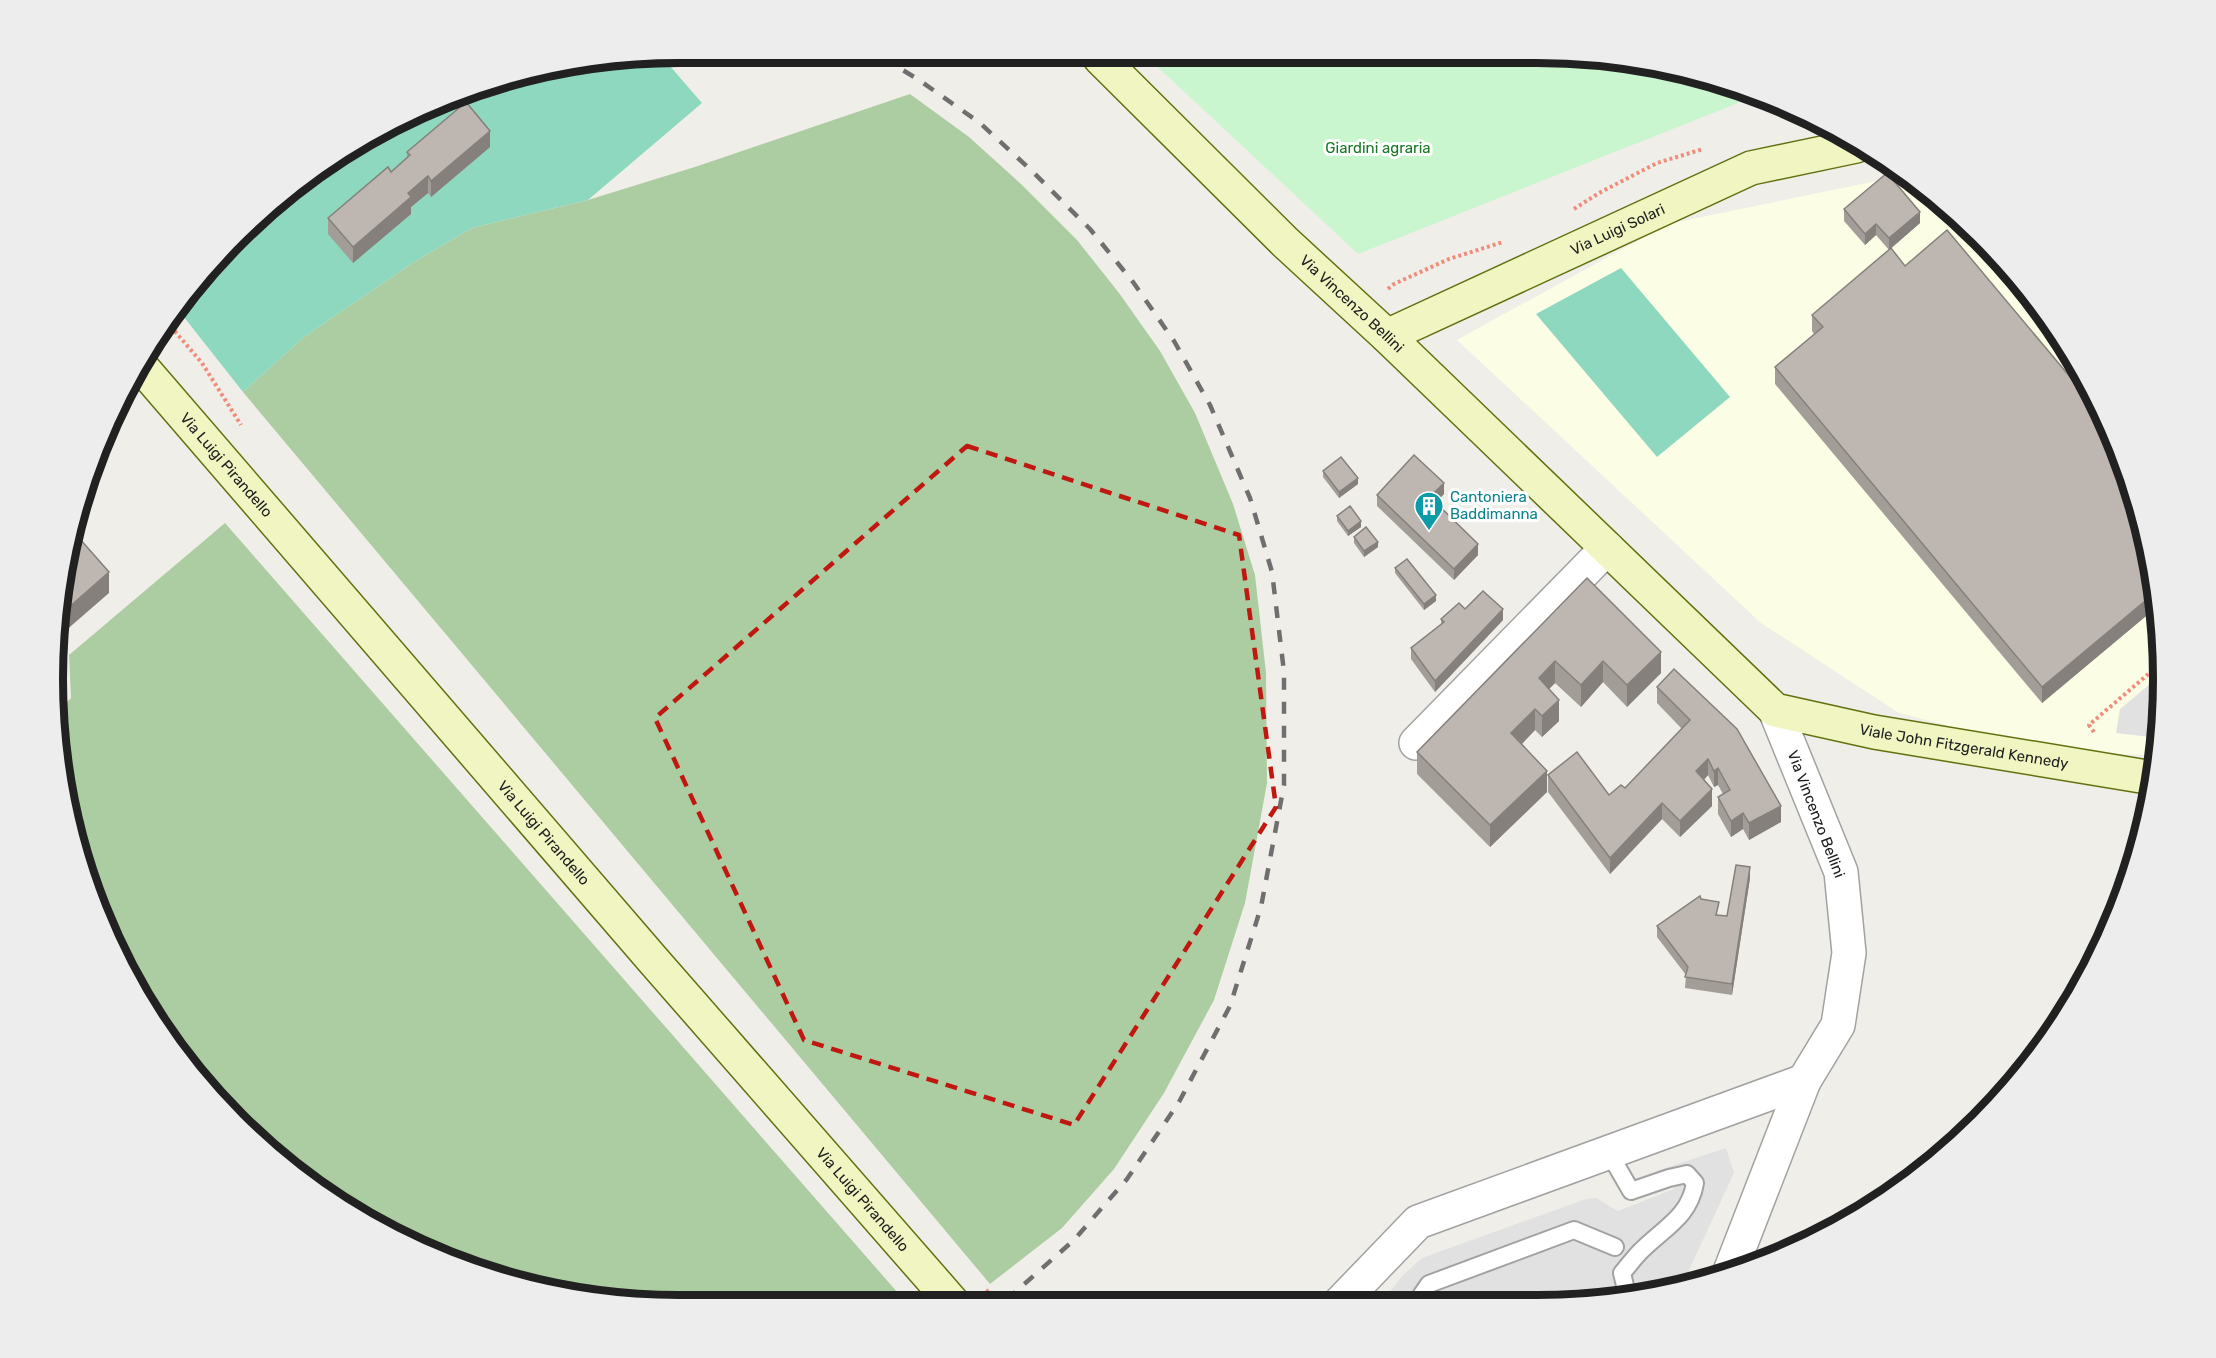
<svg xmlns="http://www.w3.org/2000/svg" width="2216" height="1358" viewBox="0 0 2216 1358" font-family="Rubik,sans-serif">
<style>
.education{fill:#fcfde5}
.forest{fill:#accca1}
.park{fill:#caf6cf}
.pitch{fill:#8dd8be}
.parking{fill:#e1e1e1}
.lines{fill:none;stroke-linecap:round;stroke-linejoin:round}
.lane-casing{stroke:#a2a2a2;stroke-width:20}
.street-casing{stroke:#a2a2a2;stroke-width:36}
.secondary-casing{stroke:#62710f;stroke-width:36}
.path{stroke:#ef8c7b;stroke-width:4;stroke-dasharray:3 3;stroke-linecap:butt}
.lane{stroke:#fff;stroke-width:16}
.street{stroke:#fff;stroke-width:33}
.secondary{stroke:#f0f5c2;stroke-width:33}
.rail{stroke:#6f6f6f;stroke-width:4.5;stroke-dasharray:12 12;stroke-linecap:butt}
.wall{fill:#a39d98}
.shaded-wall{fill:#85807c}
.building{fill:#beb7b1;stroke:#85807c;stroke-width:1.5}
.marked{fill:none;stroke:#c01811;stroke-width:4.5;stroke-dasharray:12 8;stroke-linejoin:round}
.labels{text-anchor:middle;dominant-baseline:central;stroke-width:6;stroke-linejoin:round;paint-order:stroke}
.park-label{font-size:15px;fill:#167822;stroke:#fff}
.street-label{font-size:15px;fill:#212121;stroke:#fff}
.culture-label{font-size:15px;fill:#0d838f;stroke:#fff;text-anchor:start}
.rim{fill:none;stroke:#212121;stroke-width:8}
</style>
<rect width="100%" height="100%" fill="#f0eee8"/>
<path class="education" d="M1906,175L1918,182L2008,266L2079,365L2130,477L2158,597L2162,720L2156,756L2039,749L1899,713L1761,623L1457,340L1668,224Z"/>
<g class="forest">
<path d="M910,94L969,137L1021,184L1077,240L1119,293L1160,351L1195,413L1233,504L1255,575L1266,673L1267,783L1245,903L1214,1000L1164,1093L1114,1169L1062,1228L990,1284L243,392L304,337L414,262L472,228L588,200L698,166Z"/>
<path d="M225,523L905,1301L598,1300L440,1258L298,1176L182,1060L117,956L86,880L58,761L55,714L71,698L69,655Z"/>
</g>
<path class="park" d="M1148,58H1618L1692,77L1751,98L1358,254Z"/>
<g class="pitch">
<path d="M597,58H663L702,103L588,200L472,228L414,262L304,337L243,392L176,307L182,298L298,182L402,117L478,86Z"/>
<path d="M1621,268L1730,397L1657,457L1536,314Z"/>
</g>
<g class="parking">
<path d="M2161,675L2162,720L2159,738L2116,733L2120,709Z"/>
<path d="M1726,1148L1734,1173L1683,1283L1578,1304L1381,1303L1403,1275L1422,1258L1586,1199L1596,1198L1618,1211L1674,1189L1656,1171Z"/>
</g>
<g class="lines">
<g class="lane-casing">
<g id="lane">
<path d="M1608,1151L1631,1191L1669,1178L1687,1174L1695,1183C1690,1215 1666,1227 1644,1248C1636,1255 1629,1265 1622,1273L1627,1294"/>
<path d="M1416,1303L1429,1284L1574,1230L1615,1247"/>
</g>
</g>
<g class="street-casing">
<g id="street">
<path d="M1416,743L1607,548"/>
<path d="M1729,1274L1804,1081L1838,1025L1849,953L1841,872L1775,710"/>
<path d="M1340,1303L1418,1222L1804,1081"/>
</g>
</g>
<g class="secondary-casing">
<g id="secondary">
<path id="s1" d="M1100,58L1285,242L1387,336L1775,710L1874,732L2153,778"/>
<path id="s2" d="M1387,336L1751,168L1856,146"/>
<path id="s3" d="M140,365L653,960L952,1302"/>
</g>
</g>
<g class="path">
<path d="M1574,209L1599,193L1657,163L1703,149"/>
<path d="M1388,289L1394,284L1449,259L1503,242"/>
<path d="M167,322L202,363L241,425"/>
<path d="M2094,732L2089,725L2160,664"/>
<path d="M986,1290L998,1302"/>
</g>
<use href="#lane" class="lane"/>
<use href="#street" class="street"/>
<use href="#secondary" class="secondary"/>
<path class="rail" d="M883,58L919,80L980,123L1033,172L1090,229L1133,282L1174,341L1210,405L1250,498L1272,572L1284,672V785L1261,907L1230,1006L1179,1102L1127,1179L1074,1240L1004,1302"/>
</g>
<g class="wall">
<path d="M490,147L431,197L428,193L411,207V214L353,263L328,234V218L391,172L407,158V152Z"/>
<path d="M1844,209L1920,223L1889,250L1876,235L1865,245L1844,221Z"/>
<path d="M1905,266L2076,384L2158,597V606L2042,703L1775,384V367L1814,334L1812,331V315Z"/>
<path d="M1323,471L1358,484L1339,498L1323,477Z"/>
<path d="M1444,494L1435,503L1478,555L1454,580L1377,506V495Z"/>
<path d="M1337,516L1361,527L1348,536L1337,521Z"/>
<path d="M1354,537L1378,547L1364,557L1354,543Z"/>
<path d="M1395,568L1436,601L1424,610L1395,573Z"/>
<path d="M1587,578L1661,673L1627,707L1603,682L1581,707L1555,683L1549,689L1559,721L1542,737L1535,730L1522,744L1547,792L1490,847L1417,774V752Z"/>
<path d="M1465,609L1503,620L1435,692L1411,659V648L1441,624V619Z"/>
<path d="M1674,669L1781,822L1749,840L1743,829L1731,837L1718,814V797L1723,794L1718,785L1714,787L1708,775L1704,780L1712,806L1680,837L1662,819L1610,874L1548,792V775L1609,795L1625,788L1682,729L1657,703V687Z"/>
<path d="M1750,878L1732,995L1685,988L1686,975L1657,937V926L1701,899L1718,915L1727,916Z"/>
</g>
<g class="shaded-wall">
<path d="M490,131V147L431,197V181Z"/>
<path d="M428,176V193L411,207V214L353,263V247L408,193Z"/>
<path d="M1920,212V223L1889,250V238Z"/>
<path d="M1876,224V235L1865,245V234Z"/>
<path d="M1358,478V484L1339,498V492Z"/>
<path d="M1444,483V494L1430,508V497Z"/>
<path d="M1361,521V527L1348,536V531Z"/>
<path d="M1378,542V547L1364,557V551Z"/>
<path d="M1478,544V555L1454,580V569Z"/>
<path d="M109,572V593L56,639L59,616Z"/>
<path d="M2157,591L2158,606L2042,703V687Z"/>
<path d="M1436,595V601L1424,610V604Z"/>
<path d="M1503,609V620L1435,692V681Z"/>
<path d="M1661,652V673L1627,707V685Z"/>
<path d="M1555,661V683L1539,699V678Z"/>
<path d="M1603,661V682L1581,707V685Z"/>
<path d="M1559,700V721L1542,737V716Z"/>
<path d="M1535,709V730L1511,755V733Z"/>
<path d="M1708,759V775L1696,788V771Z"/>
<path d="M1718,768V785L1714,787V771Z"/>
<path d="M1547,771V792L1490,847V825Z"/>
<path d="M1712,789V806L1680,837V821Z"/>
<path d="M1662,803V819L1610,874V858Z"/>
<path d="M1781,806V822L1749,840V823Z"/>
<path d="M1743,813V829L1731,837V821Z"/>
<path d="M1750,867V878L1732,995V984Z"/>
</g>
<g class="building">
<path d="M466,102L490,131L431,181L428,176L408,193L411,197L353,247L328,218L388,167L391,172L410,155L407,152Z"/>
<path d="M1887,173L1920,212L1889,238L1876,224L1865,234L1844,209Z"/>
<path d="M1947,230L2076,384L2085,377L2130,477L2157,591L2042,687L1775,367L1823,327L1812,315L1891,248L1905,266Z"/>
<path d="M1414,455L1444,483L1430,497L1478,544L1454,569L1377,495Z"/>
<path d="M1341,457L1358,478L1339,492L1323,471Z"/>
<path d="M1350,506L1361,521L1348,531L1337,516Z"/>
<path d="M1366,527L1378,542L1364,551L1354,537Z"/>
<path d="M72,530L109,572L59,616L64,557Z"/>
<path d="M1407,559L1436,595L1424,604L1395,568Z"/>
<path d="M1587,578L1661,652L1627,685L1603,661L1581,685L1555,661L1539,678L1559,700L1542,716L1535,709L1511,733L1547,771L1490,825L1417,752Z"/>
<path d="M1483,591L1503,609L1435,681L1411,648L1444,622L1441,619L1459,603L1465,609Z"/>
<path d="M1674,669L1737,729L1781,806L1749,823L1743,813L1731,821L1718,797L1730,790L1718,768L1714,771L1708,759L1696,771L1712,789L1680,821L1662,803L1610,858L1548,775L1577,752L1609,795L1621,785L1625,788L1690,720L1657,687Z"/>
<path d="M1736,865L1750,867L1732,984L1685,977L1688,967L1657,926L1700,896L1701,899L1719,902L1716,915L1727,916Z"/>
</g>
<path class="marked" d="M967,446L1239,535L1276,807L1074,1125L804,1040L655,718Z"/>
<defs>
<g id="building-pin" transform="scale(1.5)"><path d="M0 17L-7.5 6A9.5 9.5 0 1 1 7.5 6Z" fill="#0f9aa8" stroke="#fff"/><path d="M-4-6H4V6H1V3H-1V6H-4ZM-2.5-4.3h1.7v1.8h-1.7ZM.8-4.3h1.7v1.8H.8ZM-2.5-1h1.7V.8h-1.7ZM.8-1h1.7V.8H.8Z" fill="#fff"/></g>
</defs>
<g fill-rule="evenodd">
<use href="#building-pin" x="1429" y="506"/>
</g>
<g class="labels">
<g class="park-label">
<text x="1378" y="148">Giardini agraria</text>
</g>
<g class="street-label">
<text stroke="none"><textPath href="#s2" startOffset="254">Via Luigi Solari</textPath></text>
<text stroke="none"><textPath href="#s1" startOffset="352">Via Vincenzo Bellini</textPath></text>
<text stroke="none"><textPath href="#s3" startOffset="132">Via Luigi Pirandello</textPath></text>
<text stroke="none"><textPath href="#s1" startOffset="1131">Viale John Fitzgerald Kennedy</textPath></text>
<text transform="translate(1816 814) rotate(69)">Via Vincenzo Bellini</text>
<text stroke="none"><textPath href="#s3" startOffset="618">Via Luigi Pirandello</textPath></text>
<text stroke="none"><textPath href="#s3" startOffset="1104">Via Luigi Pirandello</textPath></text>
</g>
<g class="culture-label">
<text x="1450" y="497">Cantoniera<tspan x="1450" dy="17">Baddimanna</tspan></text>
</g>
</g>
<path d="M0 0H2216V1358H0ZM679 63H1537A616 616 0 0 1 2153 679V679A616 616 0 0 1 1537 1295H679A616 616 0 0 1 63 679V679A616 616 0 0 1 679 63Z" fill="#ededed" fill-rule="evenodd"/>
<path class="rim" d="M679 63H1537A616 616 0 0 1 2153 679V679A616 616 0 0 1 1537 1295H679A616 616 0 0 1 63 679V679A616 616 0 0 1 679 63Z"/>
</svg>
